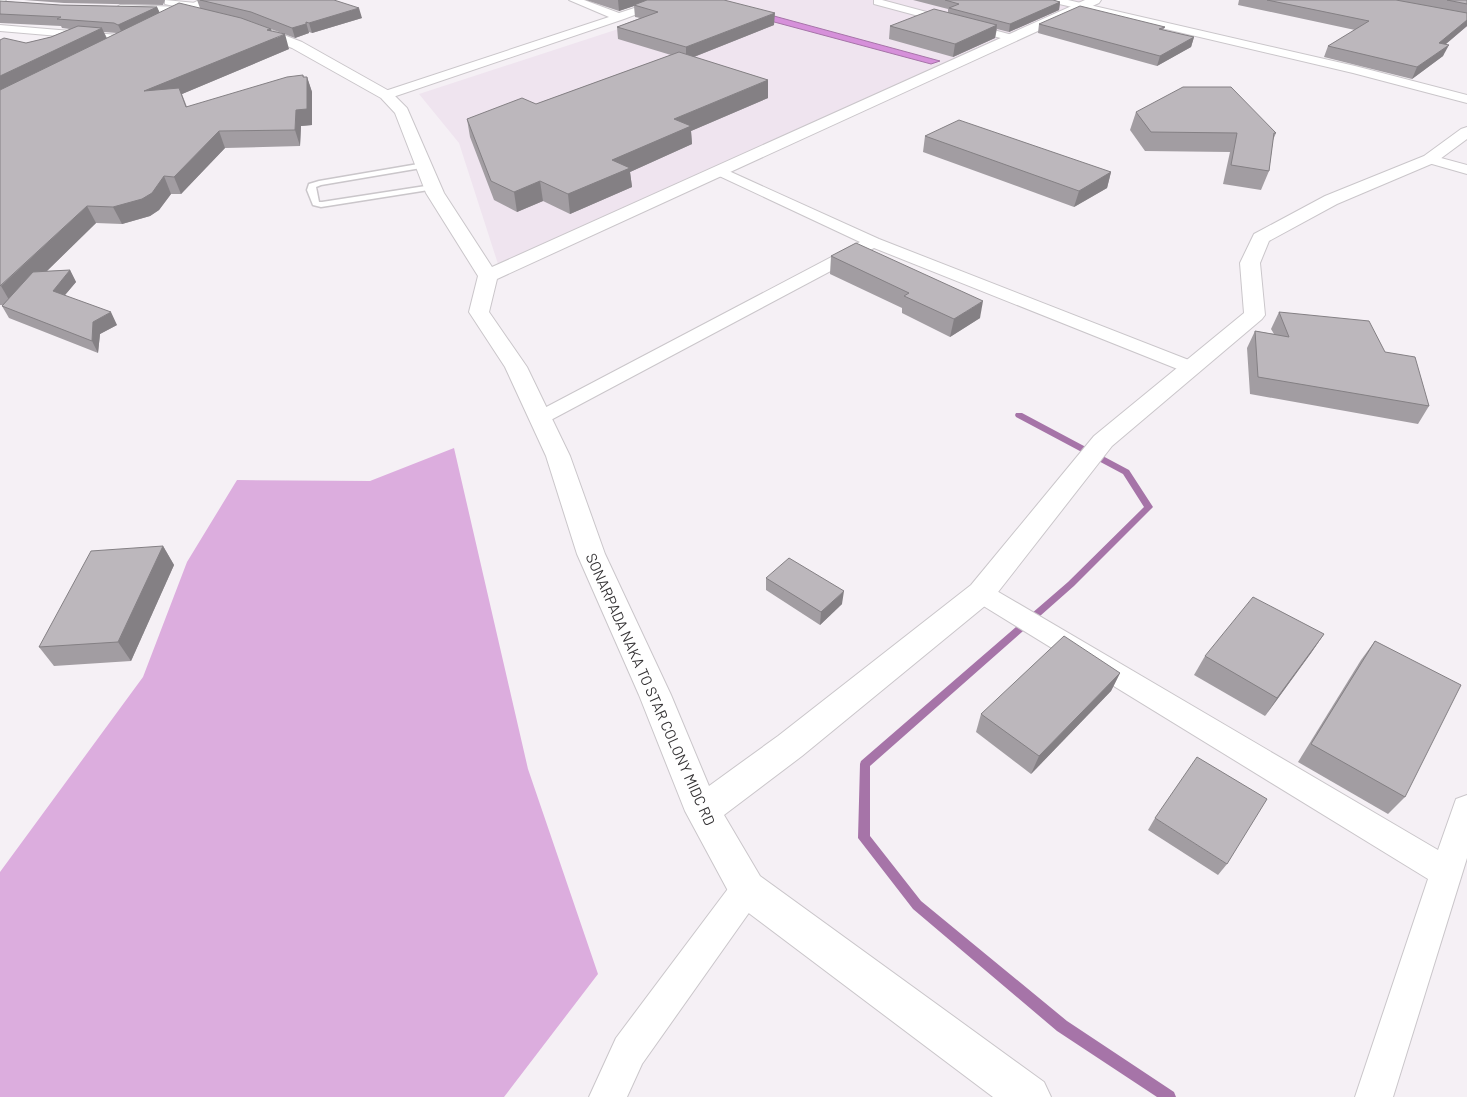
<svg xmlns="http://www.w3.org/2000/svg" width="1467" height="1097" viewBox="0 0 1467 1097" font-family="Barlow,sans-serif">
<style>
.built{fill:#efe4ef}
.green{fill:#dcadde}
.water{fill:#d690da;stroke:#a674a8}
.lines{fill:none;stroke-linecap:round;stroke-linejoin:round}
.stream{fill:#a674a8;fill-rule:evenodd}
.service-casing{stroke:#cac6ca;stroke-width:3}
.minor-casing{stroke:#cac6ca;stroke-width:2}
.tertiary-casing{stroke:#cac6ca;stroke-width:2}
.secondary-casing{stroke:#cac6ca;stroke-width:2}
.service{fill:#fff;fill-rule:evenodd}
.minor{fill:#fff;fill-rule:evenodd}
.tertiary{fill:#fff;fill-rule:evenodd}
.secondary{fill:#fff;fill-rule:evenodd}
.wall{fill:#a29da2;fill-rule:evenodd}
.shaded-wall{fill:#848084}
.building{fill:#bcb7bc;stroke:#848084}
.labels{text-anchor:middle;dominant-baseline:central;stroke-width:4.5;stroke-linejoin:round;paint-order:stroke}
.street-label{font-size:15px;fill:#353335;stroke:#fff}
</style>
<rect width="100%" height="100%" fill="#f5f0f5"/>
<path class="built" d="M707,0H1090L498,264L459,143L419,94Z"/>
<path class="green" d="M454,448L528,769L598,974L504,1097H0V872L143,677L187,562L237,480L370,481Z"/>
<path class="water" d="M692,0H715L940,61L931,64Z"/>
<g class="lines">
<path class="stream" d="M1016,413H1022L1129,470L1153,507L1074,586L870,766V836L921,901L1067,1021L1174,1092L1176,1097H1157L1057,1031L913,909L858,838L860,764L861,761L1068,582L1144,507L1123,474L1016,417L1015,415Z"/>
<g class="service-casing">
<path id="service" d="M424,163H427V167L321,185L316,187L319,202H322L432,185L436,187L435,189L321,207L313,205L307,190L309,184L319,181Z"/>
</g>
<g class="minor-casing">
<g id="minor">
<path d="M0,0H6L1,3Z"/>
<path d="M165,0L196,3L201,6L196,9L169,5L165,4Z"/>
<path d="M569,0H584L619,13L659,0H674L624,19L390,98L386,99L380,95L382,92L609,17Z"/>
<path d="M874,0H882L1016,36L1018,38L1012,41L1008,40L874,4Z"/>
<path d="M1050,0H1068L1355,66L1467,95V103L1353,73L1055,3Z"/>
<path d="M0,25L118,35L124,38L118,41L0,31Z"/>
<path d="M1430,155L1467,165V174L1425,162L1423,159L1425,156Z"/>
<path d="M720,167L879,239L1199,364L1202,368L1199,372L1192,374L1185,372L874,248L547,422L540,424L533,422L530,418L533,414L860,242L715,174L713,171L715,168Z"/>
<path d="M981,584L990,587L1438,850L1456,799L1467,795V858L1393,1097H1355L1428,879L972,599L969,593L972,587Z"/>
<path d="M747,874L758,878L763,889L758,900L642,1064L627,1097H589L616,1038L736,878Z"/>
</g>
</g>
<g class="tertiary-casing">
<g id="tertiary">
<path d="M1085,0H1101L1099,3L497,279L489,312L527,367L570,456L605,554L671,695L709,786L778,736L971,585L1094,436L1244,313L1240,263L1254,234L1325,196L1424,156L1461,129L1467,127V139L1436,162L1337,204L1269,241L1260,263L1265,315L1262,319L1112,446L991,601L802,756L724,815L760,876L1044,1082L1051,1097H993L734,902L685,811L639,695L577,554L546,456L505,367L469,312L478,276L426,193L395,113L381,98L292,48L247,30L245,27L251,23L255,24L302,42L391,92L407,108L444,193L492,267Z"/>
<path d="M120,5L185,7L206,12L208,15L202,19L185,15L116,12L114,9Z"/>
</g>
</g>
<g class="secondary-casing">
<path id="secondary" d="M199,0H214L166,26H158L156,23Z"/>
</g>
<use href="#service" class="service"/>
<use href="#minor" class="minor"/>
<use href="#tertiary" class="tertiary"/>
<use href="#secondary" class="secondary"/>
</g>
<g class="wall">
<path d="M24,0H165L163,5L64,3Z"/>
<path d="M197,0H334L362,18L312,33L309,32V33L295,38L249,21L271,31L289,49L182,94L187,107L307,77L312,92V125L301,126L300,146L225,148L181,194H171L159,210L150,216L122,224L96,223L47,271L70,270L76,282L65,295L117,325L100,334L98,353L9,318L2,306L4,305H0V40L26,43L51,37L70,29L62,28L61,26L0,23V1L60,5L157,7L160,13L200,8ZM104,32L117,33L107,38Z"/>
<path d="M586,0H724L774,25L694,57L768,80V98L691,131L692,144L630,172L632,187L570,214L543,201L517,212L494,200L470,137L467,119L536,104L671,55L618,39L617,27L640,18L635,17L634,6L619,11Z"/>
<path d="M913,0H1054L1060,2L1059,10L1009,32L997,29L995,38L953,57L889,39L890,26L948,12V9Z"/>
<path d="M1239,0H1467V26L1446,44L1443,56L1412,79L1324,57L1328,46L1355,30L1238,5Z"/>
<path d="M1039,24L1165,27L1163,30L1194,37L1191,47L1157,66L1038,33Z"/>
<path d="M1136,112L1276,133L1273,140L1269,171L1261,190L1223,184L1230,152L1145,151L1130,130Z"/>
<path d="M925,136L1111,172L1107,188L1074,207L923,152Z"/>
<path d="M831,256L980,318L950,337L902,313V308L830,274Z"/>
<path d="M1279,312L1385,352L1429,406L1418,424L1250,394L1247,348L1255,331L1274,334L1271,329Z"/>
<path d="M163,546L174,565L131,661L54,666L39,647Z"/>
<path d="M766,578L842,604L820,625L766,590Z"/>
<path d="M1324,634L1311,653L1265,716L1194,675L1205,656Z"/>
<path d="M1375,641L1405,797L1388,814L1298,762L1361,660Z"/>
<path d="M1120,673L1111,691L1031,774L976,732L981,714Z"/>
<path d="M1155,818L1227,864L1218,875L1148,830Z"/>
</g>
<g class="shaded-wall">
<path d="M618,0H653L634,5V6L619,11Z"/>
<path d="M1060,2L1059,10L1009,32L1010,24Z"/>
<path d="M157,7L161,16L123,35L118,25Z"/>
<path d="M359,8L362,18L312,33L309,23Z"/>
<path d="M775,13L774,25L686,60V47Z"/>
<path d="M1467,20V26L1434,54L1439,43Z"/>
<path d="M306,22L309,33L295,38L292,28Z"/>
<path d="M997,25L995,38L953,57L955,44Z"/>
<path d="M102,28L108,42L0,95V76Z"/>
<path d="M271,29L274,39L285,34L289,49L182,94L144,91L267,30Z"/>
<path d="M1194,37L1191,47L1157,66L1160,56Z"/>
<path d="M1449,45L1443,56L1412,79L1417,67Z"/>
<path d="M303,75L307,87V77L312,92V125L301,126L300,146L295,130L296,110Z"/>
<path d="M768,80V98L691,131L692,144L630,172L632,187L570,214L568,194L612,160L674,119Z"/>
<path d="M219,131L225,148L181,194L174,177Z"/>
<path d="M1111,172L1107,188L1074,207L1079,191Z"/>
<path d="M164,176L171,194L159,210L150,216L122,224L113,207Z"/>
<path d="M540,181L543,201L517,212L514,192Z"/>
<path d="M87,206L96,223L12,305L1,286Z"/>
<path d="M70,270L76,282L59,302L53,291Z"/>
<path d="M983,301L980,318L950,337L954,319Z"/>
<path d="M111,312L117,325L100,334L98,353L92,341L93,322Z"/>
<path d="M163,546L174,565L131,661L118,642Z"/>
<path d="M844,591L842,604L820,625L821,612Z"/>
<path d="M1324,634L1311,653L1265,716L1277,698Z"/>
<path d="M1120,673L1111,691L1031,774L1039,756Z"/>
</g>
<g class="building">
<path d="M200,0H334L359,8L309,23L306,22V24L292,28L251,12Z"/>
<path d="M647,0H724L775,13L686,47L617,27L658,12L634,5Z"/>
<path d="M945,0H1053L1060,2L1010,24L949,8L959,4Z"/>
<path d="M1267,0H1396L1467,13V20L1439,43L1449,45L1417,67L1328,46L1369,21Z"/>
<path d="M1447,0H1467V4Z"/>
<path d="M0,1L60,5L157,7L118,25L114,23L57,19L61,17L0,14Z"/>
<path d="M179,3L241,18L271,29L267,30L285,34L144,91L179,88L186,107L287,77L303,75V77H307V109L296,110L295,130L219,131L174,177L164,176L152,193L142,199L113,207L87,206L0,286V90Z"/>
<path d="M1080,6L1165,27L1159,29L1194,37L1160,56L1039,24Z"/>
<path d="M934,9L997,25L955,44L890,26Z"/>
<path d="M78,26L102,28L0,76V40L4,38L26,43L51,37Z"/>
<path d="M679,52L768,80L674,119L691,126L612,160L630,168L568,194L540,181L514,192L491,181L467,119L522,98L536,104Z"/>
<path d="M1183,87H1231L1276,133H1274L1269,171L1231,165L1237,133L1151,132L1136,112Z"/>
<path d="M959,120L1111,172L1079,191L925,136Z"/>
<path d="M856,243L983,301L954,319L904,296L909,293L831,256Z"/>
<path d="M70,270L53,291L111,312L93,322L92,341L2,306L33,272Z"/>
<path d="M1279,312L1369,321L1385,352L1415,357L1429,406L1258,377L1255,331L1289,337Z"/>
<path d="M163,546L118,642L39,647L91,551Z"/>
<path d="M789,558L844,591L821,612L766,578Z"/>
<path d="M1253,597L1324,634L1277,698L1205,656Z"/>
<path d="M1064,636L1120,673L1039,756L981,714Z"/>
<path d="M1375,641L1461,685L1405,797L1311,744Z"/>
<path d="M1197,757L1267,799L1227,864L1155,818Z"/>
</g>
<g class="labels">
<g class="street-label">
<text transform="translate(651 689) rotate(66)">SONARPADA NAKA TO STAR COLONY MIDC RD</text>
</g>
</g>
</svg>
